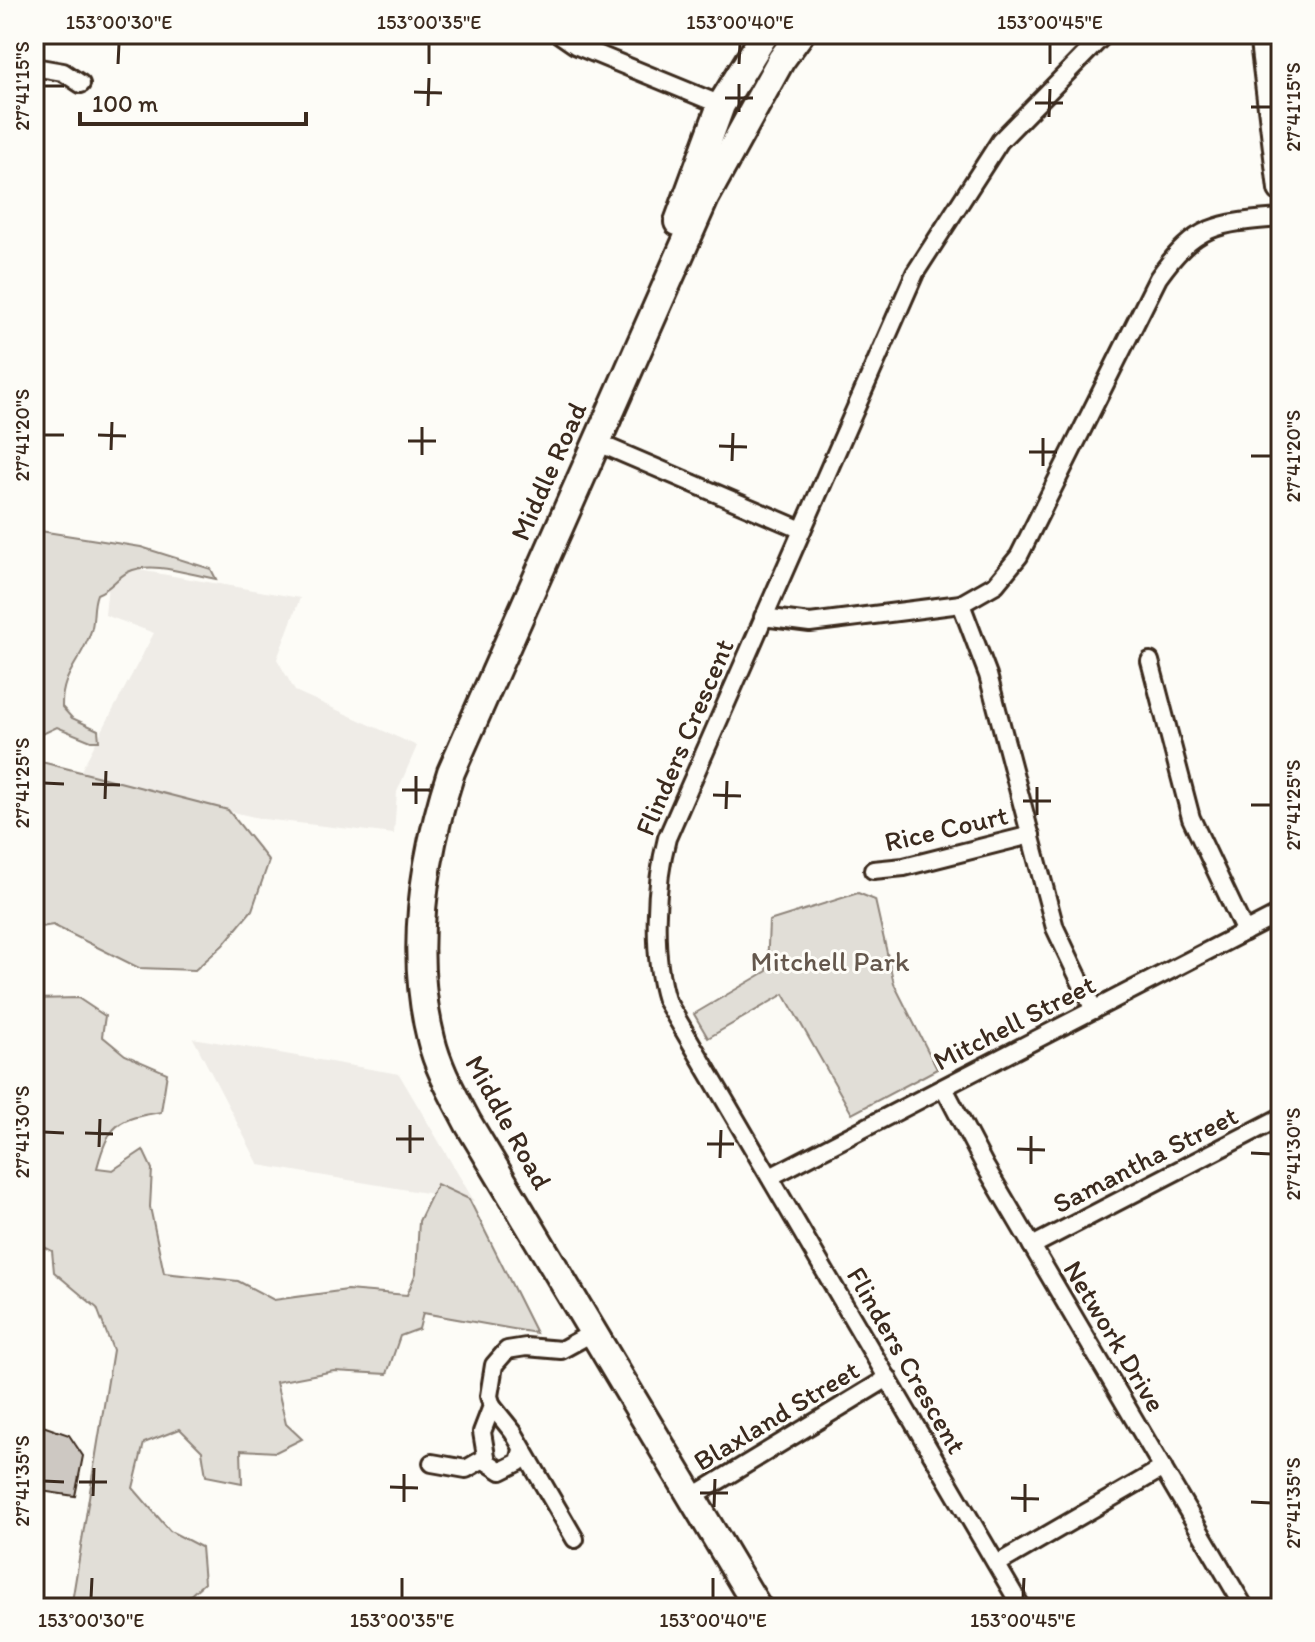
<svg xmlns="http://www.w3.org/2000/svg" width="1315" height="1642" viewBox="0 0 1315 1642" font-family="Itim,sans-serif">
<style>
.built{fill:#efece7}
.green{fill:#e1ded7;stroke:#8e847a;stroke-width:2}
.building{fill:#cdc8c2;stroke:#3b2a1e;stroke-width:2}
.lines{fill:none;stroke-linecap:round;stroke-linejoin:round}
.street-casing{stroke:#3b2a1e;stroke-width:22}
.secondary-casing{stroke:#3b2a1e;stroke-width:30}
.primary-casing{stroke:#3b2a1e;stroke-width:32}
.street{stroke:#fdfcf7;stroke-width:16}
.secondary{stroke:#fdfcf7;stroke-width:24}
.primary{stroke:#fdfcf7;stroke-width:26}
.ticks{fill:none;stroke:#3b2a1e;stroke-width:3}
.labels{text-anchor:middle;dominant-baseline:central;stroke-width:6;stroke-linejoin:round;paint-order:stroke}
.street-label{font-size:28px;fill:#3b2a1e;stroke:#fdfcf7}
.park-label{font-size:28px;fill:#64574c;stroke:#fdfcf7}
.neatline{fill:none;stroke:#3b2a1e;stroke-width:3}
.ticks-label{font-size:20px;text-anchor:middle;fill:#3b2a1e}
</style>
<rect width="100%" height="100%" fill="#fdfcf7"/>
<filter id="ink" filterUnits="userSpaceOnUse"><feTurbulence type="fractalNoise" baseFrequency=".0125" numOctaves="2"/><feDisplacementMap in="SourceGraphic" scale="16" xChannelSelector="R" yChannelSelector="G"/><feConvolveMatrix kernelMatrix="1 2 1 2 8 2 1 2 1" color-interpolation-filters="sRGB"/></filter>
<g filter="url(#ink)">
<g class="built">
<path d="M110,565L300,598L277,659L295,691L417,746L397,792L394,834L263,819L78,776L154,633L105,615Z"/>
<path d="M193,1038L399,1074L474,1201L259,1165Z"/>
</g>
<g class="green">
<path d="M34,530L141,547L211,569L216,579C191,575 152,560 128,572C116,578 111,589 97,594C92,607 95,619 91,631C82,661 61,673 62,707L72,718L98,730L99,741H91L57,727L34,738Z"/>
<path d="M34,760L228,810L269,861L252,910L223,945L195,970L139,968L53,925L34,928Z"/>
<path d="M858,893L875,900L894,984L937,1069L852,1114L784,994L708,1038L694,1014L767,971L769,921Z"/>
<path d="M78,998L105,1016L102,1036L125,1055L167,1073L161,1112C117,1119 109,1124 97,1168L113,1170L143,1150L152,1169L150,1207L164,1273L238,1281L274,1300L347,1290L407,1295L416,1273L419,1221L437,1184L469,1199L536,1333L423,1313L419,1329L400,1336L387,1374L334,1371L276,1382L286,1424L302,1439L276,1452L241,1450L242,1483L206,1476L202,1451L180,1429L144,1443L133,1488L170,1531L201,1547L204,1583L186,1599L187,1608H71L113,1350L97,1308L54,1272L52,1251L34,1242V999Z"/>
</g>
<path class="building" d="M34,1423L69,1435L83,1456L75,1496L34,1490Z"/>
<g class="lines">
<g class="street-casing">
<g id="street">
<path d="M559,34L575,45L721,105"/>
<path d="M34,67L63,72L81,84"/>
<path d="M596,442L802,530"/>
<path d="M961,604L988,675L1055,928L1094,1010"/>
<path d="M763,617L810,623L961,604L996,584L1019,556L1158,278C1196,224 1218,223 1281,218"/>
<path d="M1150,661L1191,818L1245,932"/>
<path d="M873,870L904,867L1031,835"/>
<path d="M944,1088L985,1166L1245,1608"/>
<path d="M770,1177L1281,913"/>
<path d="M1032,1246L1281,1117"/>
<path d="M492,1406L482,1432L487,1462L501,1471L519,1462L522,1450"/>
<path d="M432,1463L466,1469L485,1458"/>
<path d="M692,1497L888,1378"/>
<path d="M575,1539L513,1432L492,1406L489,1396L494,1365L507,1350L526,1347L561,1350L594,1332"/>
<path d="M997,1564L1163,1468"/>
<path d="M1022,1608L666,1000C652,955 655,883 667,838L915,273L1000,141L1105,34"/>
</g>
</g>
<g class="secondary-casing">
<path id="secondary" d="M1262,34L1281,189"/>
</g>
<g class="primary-casing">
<g id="primary">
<path d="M678,222L721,105L765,34"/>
<path d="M758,1608L468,1123C454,1096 438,1069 431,1039C409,951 424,856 451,772L705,198L781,60L800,34"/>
</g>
</g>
<use href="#street" class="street"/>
<use href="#secondary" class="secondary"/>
<use href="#primary" class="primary"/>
</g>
</g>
<path class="ticks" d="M118,64L119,44M429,64V44M739,64L740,44M1050,64V44M44,86H64M414,92L442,93M725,98H753M1035,103H1063M428,106L429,78M1251,107H1271M739,112V84M1049,117L1050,89M44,435H64M98,435L126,436M408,441H436M719,446L747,447M111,450L112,422M1029,452H1057M422,455V427M1251,456H1271M732,461L733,433M1043,466V438M44,783L64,784M92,784L120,785M402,790H430M713,795L741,796M105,799L106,771M1023,801H1051M416,804V776M1251,805H1271M726,809L727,781M1037,815V787M44,1132L64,1133M85,1133L113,1134M396,1139H424M707,1144H734M99,1147L100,1119M1017,1149L1045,1150M410,1153V1125M1251,1153L1271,1154M720,1158L721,1130M1031,1164V1136M44,1481L64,1482M79,1482H107M390,1487L418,1488M700,1493H728M93,1496L94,1468M1011,1498L1039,1499M404,1502V1474M1251,1502L1271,1503M714,1507L715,1479M1025,1512V1484M91,1598L92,1578M402,1598V1578M713,1598V1578M1023,1598L1024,1578"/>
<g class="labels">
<g class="street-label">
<text transform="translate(548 471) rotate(-66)">Middle Road</text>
<text transform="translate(684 737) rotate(-67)">Flinders Crescent</text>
<text transform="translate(946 828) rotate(-13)">Rice Court</text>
<text transform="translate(1014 1022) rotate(-27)">Mitchell Street</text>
<text transform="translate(509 1122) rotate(61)">Middle Road</text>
<text transform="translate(1145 1159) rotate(-27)">Samantha Street</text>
<text transform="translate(1115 1336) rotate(59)">Network Drive</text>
<text transform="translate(907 1360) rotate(60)">Flinders Crescent</text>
<text transform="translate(776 1415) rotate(-31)">Blaxland Street</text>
</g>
<g class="park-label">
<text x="830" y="961">Mitchell Park</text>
</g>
</g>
<rect width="1315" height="1642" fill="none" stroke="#fdfcf7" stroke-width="88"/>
<path d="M80 112v12h226v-12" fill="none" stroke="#3b2a1e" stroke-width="4"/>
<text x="92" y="112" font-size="24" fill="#3b2a1e" stroke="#fdfcf7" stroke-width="6" paint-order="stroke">100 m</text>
<rect x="44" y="44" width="1227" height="1554" class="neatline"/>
<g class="ticks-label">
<text x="119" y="29">153°00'30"E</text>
<text x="429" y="29">153°00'35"E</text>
<text x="740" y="29">153°00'40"E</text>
<text x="1050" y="29">153°00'45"E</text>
<text transform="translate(22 86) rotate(-90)" y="7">27°41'15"S</text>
<text transform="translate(1293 107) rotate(-90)" y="7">27°41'15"S</text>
<text transform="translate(22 435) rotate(-90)" y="7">27°41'20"S</text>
<text transform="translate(1293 456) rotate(-90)" y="7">27°41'20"S</text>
<text transform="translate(22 783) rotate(-90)" y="7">27°41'25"S</text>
<text transform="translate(1293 805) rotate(-90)" y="7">27°41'25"S</text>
<text transform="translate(22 1132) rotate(-90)" y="7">27°41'30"S</text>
<text transform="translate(1293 1154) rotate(-90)" y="7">27°41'30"S</text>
<text transform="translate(22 1481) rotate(-90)" y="7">27°41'35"S</text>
<text transform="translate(1293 1503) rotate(-90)" y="7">27°41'35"S</text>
<text x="91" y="1627">153°00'30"E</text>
<text x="402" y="1627">153°00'35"E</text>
<text x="713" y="1627">153°00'40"E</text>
<text x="1023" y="1627">153°00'45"E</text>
</g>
</svg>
